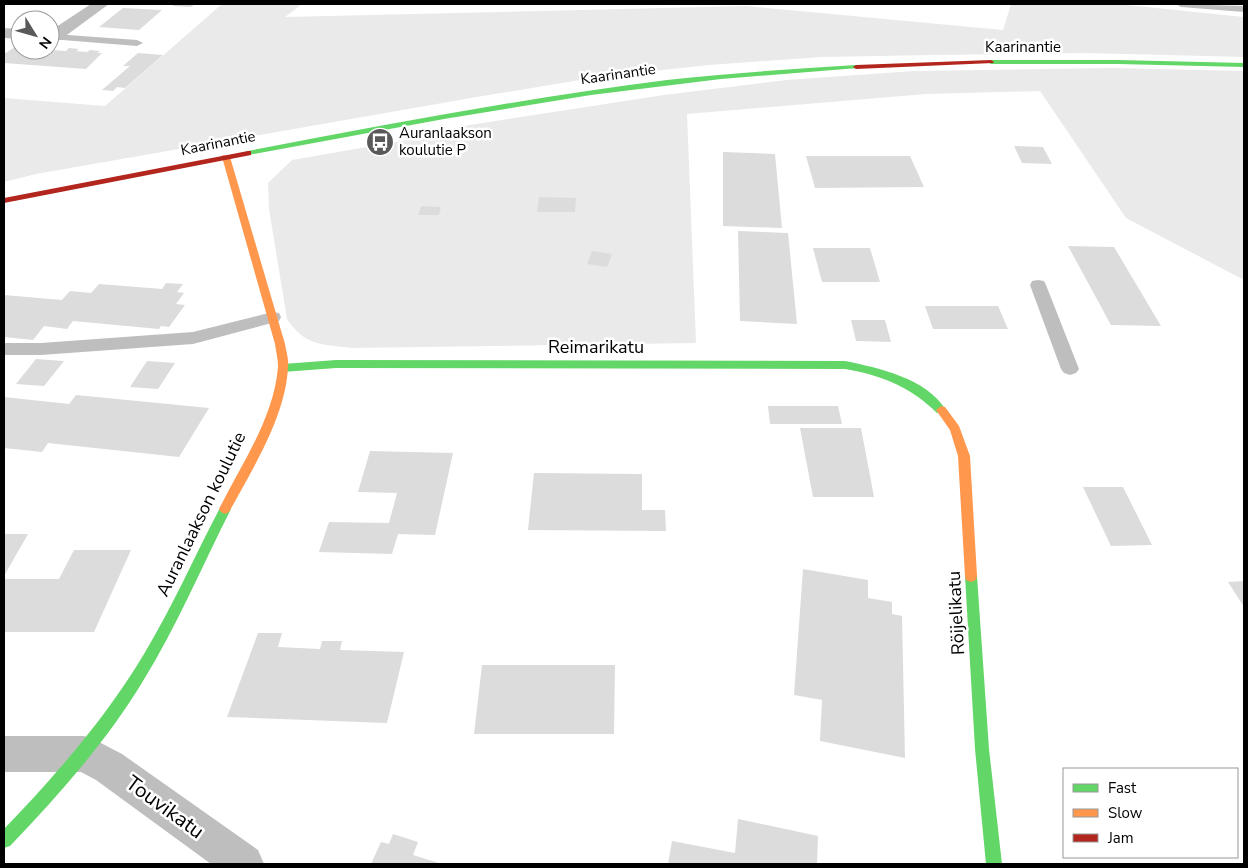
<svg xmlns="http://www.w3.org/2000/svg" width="1248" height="868" viewBox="0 0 1248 868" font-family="'Nunito Sans',sans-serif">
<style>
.green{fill:#eaeaea}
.building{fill:#dcdcdc}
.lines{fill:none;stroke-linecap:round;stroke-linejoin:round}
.lane{fill:#bebebe;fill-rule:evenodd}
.street{fill:#bebebe;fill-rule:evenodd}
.fast{fill:#63d668;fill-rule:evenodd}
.slow{fill:#ff974d;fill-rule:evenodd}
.jam{fill:#b3261e;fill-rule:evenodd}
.labels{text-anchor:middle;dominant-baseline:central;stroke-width:5;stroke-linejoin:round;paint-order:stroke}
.far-street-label{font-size:15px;fill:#000;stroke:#fff}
.far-poi-label{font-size:15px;fill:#000;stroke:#fff;text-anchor:start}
.street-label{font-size:18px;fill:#000;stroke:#fff}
.near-street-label{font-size:21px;fill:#000;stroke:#fff}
</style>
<rect width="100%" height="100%" fill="#fff"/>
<g class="green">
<path d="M222,4H302L285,17L746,6L1003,30L1011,4H1117L1244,17V57L1085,53L933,55L822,57L709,65L598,77L471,98L36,174L4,182V98L105,106Z"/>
<path d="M1112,68L1244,71V280L1126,218L1040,91L926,94L687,114L696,343L352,348C321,344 305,346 287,319L269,209L268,183L292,160L430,136L463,126L664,95L786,80L914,71Z"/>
</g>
<g class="building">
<path d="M175,4H195L191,7L172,6Z"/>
<path d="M123,8L162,10L139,30L99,27Z"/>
<path d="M15,47H20V50H50V47H54L51,50L66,51L69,48L79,49L76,51L87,52L90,50L100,51L97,53H102L86,69L4,63V54Z"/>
<path d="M138,53L163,55L125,88L117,87L113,91L102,90L130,66H123Z"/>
<path d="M1014,146L1043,147L1052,164L1022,163Z"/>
<path d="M723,152L775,154L782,228L723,226Z"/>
<path d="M806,156H910L924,187L815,188Z"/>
<path d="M539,197L576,198L575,212H537Z"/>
<path d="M421,206L441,207L439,215H418Z"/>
<path d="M738,231L788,233L797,324L740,321Z"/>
<path d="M1068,246L1114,247L1161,326L1111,325Z"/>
<path d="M813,248H870L880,282H822Z"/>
<path d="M592,251L612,254L607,267L587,264Z"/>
<path d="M166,283L183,284L177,292L184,293L176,304L185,305L169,327L161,326L159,329L73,321L67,329L44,326L33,340L4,337V295L62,300L70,291L91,293L99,284L162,289Z"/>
<path d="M925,306H998L1008,329H933Z"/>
<path d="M851,320H885L891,342L856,341Z"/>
<path d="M36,359L64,361L44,386L16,384Z"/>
<path d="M147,361L175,363L158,389L130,387Z"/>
<path d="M76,395L209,408L179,457L48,443L42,452L4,448V397L69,404Z"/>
<path d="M768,406H838L842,424H770Z"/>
<path d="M800,428H861L874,497H813Z"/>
<path d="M370,451L453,453L435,535L398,534L392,554L319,552L329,522L389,523L397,493L358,492Z"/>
<path d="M534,473L642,474V510H665L666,531L528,530Z"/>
<path d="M1083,487H1123L1152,545L1111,546Z"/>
<path d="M4,534H28L4,576Z"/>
<path d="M74,550H131L94,632H4V579H59Z"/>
<path d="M803,569L868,580V598L892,602V614L902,616L905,758L820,741L822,700L794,695Z"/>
<path d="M1244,581V607L1228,582Z"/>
<path d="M258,633H282L278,647L320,649L322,641H342L340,650L404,652L387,723L227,717Z"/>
<path d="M482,665H615L614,734H474Z"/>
<path d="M738,819L818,836L817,864H668L672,841L735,853Z"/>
<path d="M393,834L418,842L413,855L442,864H371L381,842L389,844Z"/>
</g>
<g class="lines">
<g class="lane">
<path d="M1176,4L1244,6V12L1181,7Z"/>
<path d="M54,34L137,40L143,43L137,46L50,39V35Z"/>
<path d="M1038,280L1044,281L1046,285L1079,369L1076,373L1070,375L1064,373L1061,369L1030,285L1032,281Z"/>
<path d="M273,312L279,313L281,317L279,321L193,344L41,355H4V343H41L193,332Z"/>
</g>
<g class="street">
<path d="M91,4H109L60,40L50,41V31Z"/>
<path d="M4,28L20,29V39L4,38Z"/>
<path d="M4,736H84L97,741L122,754L258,850L264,864H211L96,780L81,772H4Z"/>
</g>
<g class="fast">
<path d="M1118,60L1244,63V67L1118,64H991L988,62L991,60Z"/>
<path d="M856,65L859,67L858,68L721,79L591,95L444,119L248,155L244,153L248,151C387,124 526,98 667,80C730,73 793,69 856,65Z"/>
<path d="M336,360L845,361C879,368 926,378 946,410L945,413H937C911,387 881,375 845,369L336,368L283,372L278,368L283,364Z"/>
<path d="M225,504L229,506L231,509C202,566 177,626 143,681C106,742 59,795 10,846L4,848V829C56,775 105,719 144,654C173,606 195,555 221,506Z"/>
<path d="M971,570L976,572L977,576L989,749L1002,864H986L975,749L965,576L966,572Z"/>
</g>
<g class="slow">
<path d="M223,155L230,157L285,344C286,351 289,359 288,367C286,416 252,470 229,512L225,514L221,512L219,509C241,465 274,418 278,367C278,359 276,351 275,344L222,157Z"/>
<path d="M941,406L945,407L959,426L970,456L977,576L976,580L971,582L966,580L965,576L958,456L950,430L936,410Z"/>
</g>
<g class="jam">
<path d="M991,60L994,62L993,63L856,69L853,67L856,65Z"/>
<path d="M248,151H251V155L4,203V198Z"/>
</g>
</g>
<defs>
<g id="bus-disc" transform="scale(1.4375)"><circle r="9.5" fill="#595959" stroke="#fff"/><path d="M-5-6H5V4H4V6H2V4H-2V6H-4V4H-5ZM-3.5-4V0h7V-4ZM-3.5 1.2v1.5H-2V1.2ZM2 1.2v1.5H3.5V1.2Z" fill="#fff"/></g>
</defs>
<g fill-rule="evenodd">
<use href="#bus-disc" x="380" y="142"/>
</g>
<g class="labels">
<g class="far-street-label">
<text x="1023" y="47">Kaarinantie</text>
<text transform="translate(618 74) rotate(-8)">Kaarinantie</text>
<text transform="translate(218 143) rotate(-11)">Kaarinantie</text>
</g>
<g class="far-poi-label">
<text x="399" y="133">Auranlaakson<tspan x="399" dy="17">koulutie P</tspan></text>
</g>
<g class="street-label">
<text x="596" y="347">Reimarikatu</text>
<text transform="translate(201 514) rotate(-64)">Auranlaakson koulutie</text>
<text transform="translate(956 613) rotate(-93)">Röijelikatu</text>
</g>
<g class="near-street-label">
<text transform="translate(165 807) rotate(36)">Touvikatu</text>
</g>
</g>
<rect width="1248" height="868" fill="none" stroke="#000000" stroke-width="10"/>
<rect x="1063" y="768" width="175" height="90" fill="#ffffff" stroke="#999999"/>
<rect x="1073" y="784" width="25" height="8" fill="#63d668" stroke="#999999"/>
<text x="1108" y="793" font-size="15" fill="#000000">Fast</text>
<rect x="1073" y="809" width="25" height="8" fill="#ff974d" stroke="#999999"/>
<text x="1108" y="818" font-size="15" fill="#000000">Slow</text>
<rect x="1073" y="834" width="25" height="8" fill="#b3261e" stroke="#999999"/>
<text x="1108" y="843" font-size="15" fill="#000000">Jam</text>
<g transform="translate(35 35) rotate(127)"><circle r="24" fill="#ffffff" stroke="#999999"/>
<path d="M0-4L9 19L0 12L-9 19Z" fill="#595959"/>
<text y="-8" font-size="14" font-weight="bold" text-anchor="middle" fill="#000000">N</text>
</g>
</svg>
